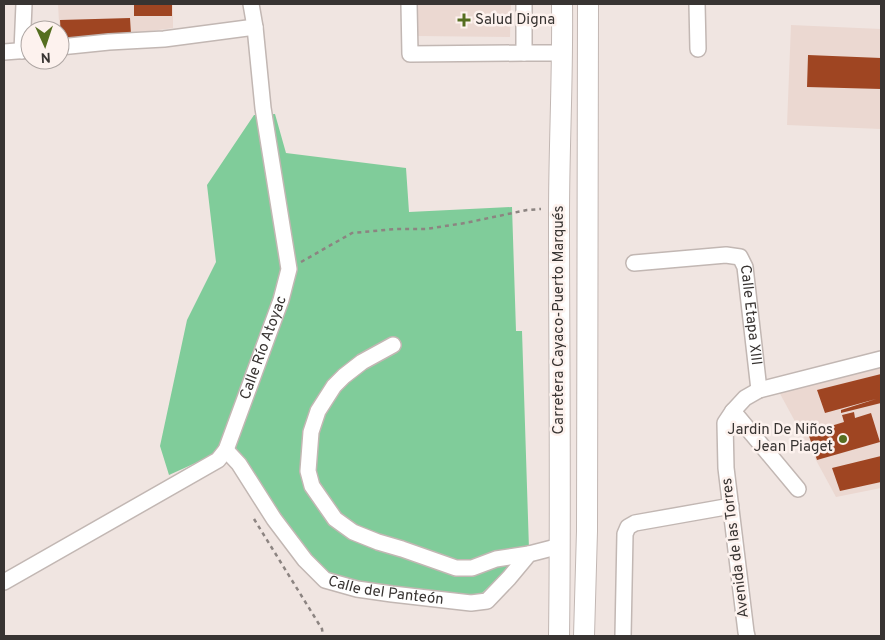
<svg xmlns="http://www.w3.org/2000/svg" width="885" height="640" viewBox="0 0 885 640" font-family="Overpass,sans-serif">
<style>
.built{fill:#ebd8d1}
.green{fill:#80cc9a}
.building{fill:#9f4522}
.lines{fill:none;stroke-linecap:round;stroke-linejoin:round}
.minor-casing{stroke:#c2b7b3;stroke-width:18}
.major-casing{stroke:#c2b7b3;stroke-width:22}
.path{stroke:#8c8481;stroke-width:2.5;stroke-dasharray:4 4;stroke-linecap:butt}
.minor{stroke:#fff;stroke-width:15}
.major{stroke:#fff;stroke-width:20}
.poi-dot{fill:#556e20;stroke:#fdf2ee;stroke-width:2}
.labels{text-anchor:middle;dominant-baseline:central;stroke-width:5;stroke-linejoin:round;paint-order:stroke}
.poi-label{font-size:15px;fill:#383432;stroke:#fdf2ee;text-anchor:start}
.street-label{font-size:15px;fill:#383432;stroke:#fdf2ee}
</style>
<rect width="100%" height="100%" fill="#f0e5e1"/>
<g class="built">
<path d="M58,4H173V28L135,33L131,36L60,40Z"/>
<path d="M418,4H511L510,37L418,36Z"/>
<path d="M791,25L881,29V129L787,125Z"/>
<path d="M881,368V488L836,497L778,390Z"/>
</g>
<path class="green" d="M275,114L286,153L406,168L409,212L512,207L516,331H522L529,549L480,595L370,588L328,578L303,549L233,446L169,475L160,446L187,320L216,262L207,185L254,115Z"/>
<g class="building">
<rect x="134" y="4" width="38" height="12"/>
<path d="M130,18L131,34L61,38L60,20Z"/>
<path d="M808,55L881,58V89L807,87Z"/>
<path d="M881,374V398H880L881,403L841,413V410L876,399L825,413L817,390Z"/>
<path d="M854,412L855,418L871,413L880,442L817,460L808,433L844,422L842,415Z"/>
<path d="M881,456V482L840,491L832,468Z"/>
</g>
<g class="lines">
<g class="minor-casing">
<g id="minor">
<path d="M409,4L410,54L524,53V4"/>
<path d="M697,4L698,49"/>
<path d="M60,47L109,42L164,39L255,27"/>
<path d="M22,51L24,4"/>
<path d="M4,52L30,50"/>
<path d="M524,53H563"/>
<path id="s1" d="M634,263L726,255L740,257L745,267L759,390"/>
<path d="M393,345L362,362L344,376L334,386L318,411L311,432L308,471L312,486L335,519L353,532L378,542L402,549L456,568H472L496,559L529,554"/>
<path d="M733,411L798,489"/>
<path id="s2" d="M226,450L239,464L274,519L305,560L325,580L357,589L392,594L471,603L487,601L509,578L529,554L560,546"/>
<path id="s3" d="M4,582L218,460L226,450L281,300L289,269L263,108L255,27L251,4"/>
<path d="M623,636L625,534L628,527L635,523L731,506"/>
<path d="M747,636L746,632L726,468L725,423L733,411L745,398L759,390L881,359"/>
</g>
</g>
<g class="major-casing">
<g id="major">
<path d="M559,636C561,496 559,356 559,216C559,145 563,74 562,4"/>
<path d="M584,636L587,531L588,4"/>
</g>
</g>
<g class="path">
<path d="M301,262L352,233L395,229H426L465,223L527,210L541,209"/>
<path d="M254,519L322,629L323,636"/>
</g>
<use href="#minor" class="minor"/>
<use href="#major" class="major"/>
</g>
<g class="poi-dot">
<path d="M461.5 12.5h5v5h5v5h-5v5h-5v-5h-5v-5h5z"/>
<circle cx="843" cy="439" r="5"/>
</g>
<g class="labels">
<g class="poi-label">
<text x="475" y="20">Salud Digna</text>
<text x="833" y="430" text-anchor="end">Jardin De Niños<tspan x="833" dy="17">Jean Piaget</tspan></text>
</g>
<g class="street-label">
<text stroke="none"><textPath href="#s1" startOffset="166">Calle Etapa XIII</textPath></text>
<text transform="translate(559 320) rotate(-90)">Carretera Cayaco-Puerto Marqués</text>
<text stroke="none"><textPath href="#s3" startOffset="368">Calle Río Atoyac</textPath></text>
<text transform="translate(736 548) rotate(-97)">Avenida de las Torres</text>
<text stroke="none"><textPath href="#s2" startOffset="226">Calle del Panteón</textPath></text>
</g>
</g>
<rect width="885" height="640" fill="none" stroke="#383432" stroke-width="10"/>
<g transform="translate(45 45) rotate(177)"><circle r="24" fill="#fdf2ee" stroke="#aea6a3"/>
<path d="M0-4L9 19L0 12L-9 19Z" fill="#556e20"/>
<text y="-8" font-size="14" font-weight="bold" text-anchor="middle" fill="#383432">N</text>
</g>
</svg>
